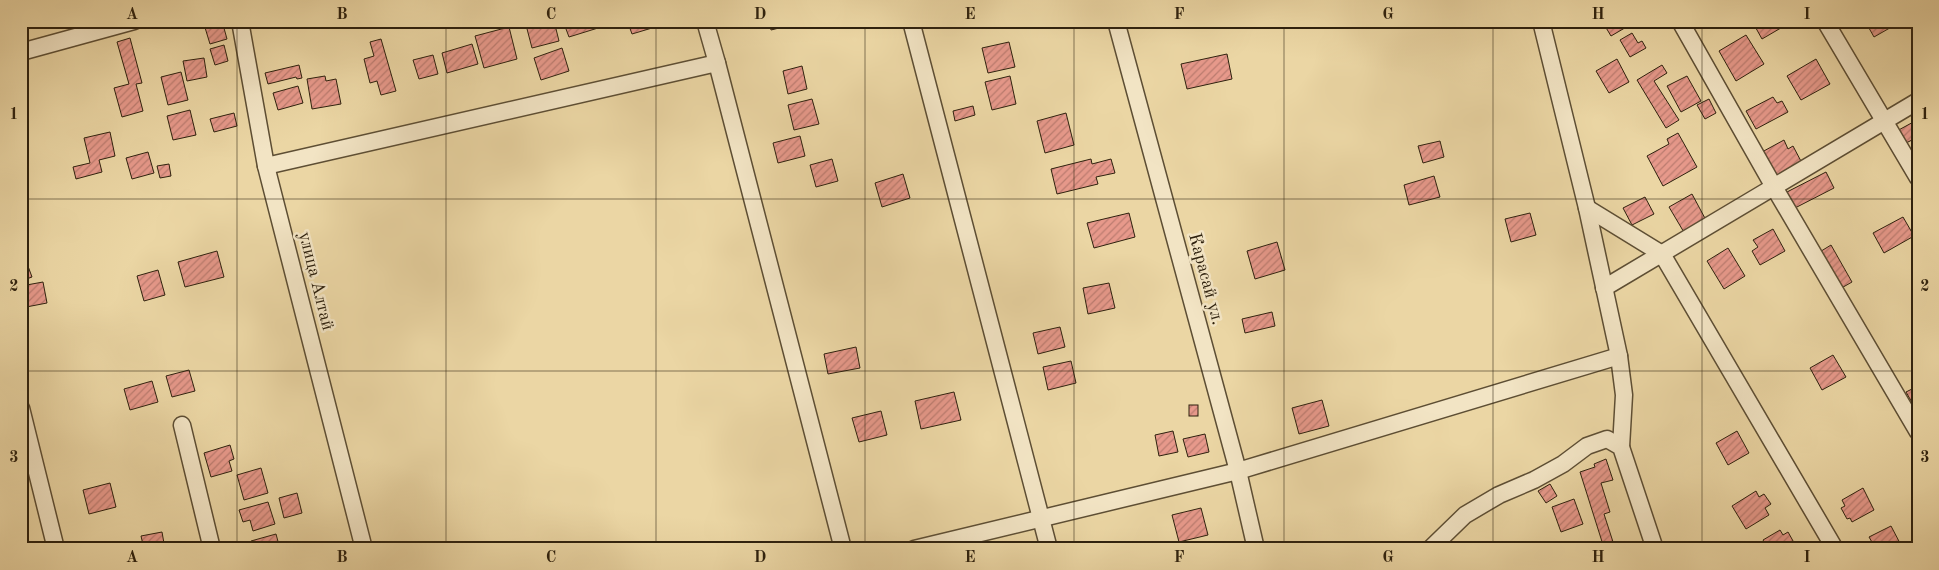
<svg xmlns="http://www.w3.org/2000/svg" width="1939" height="570" viewBox="0 0 1939 570" font-family="'Old Standard TT',serif">
<style>
.building{fill:url(#building-hatch);stroke:#2e210e}
.lines{fill:none;stroke-linecap:round;stroke-linejoin:round}
.lane-casing{stroke:#5d4e34;stroke-width:11}
.street-casing{stroke:#5d4e34;stroke-width:19}
.lane{stroke:#f2e4c4;stroke-width:9}
.street{stroke:#f2e4c4;stroke-width:16}
.grid{fill:none;stroke:#2e210e;stroke-width:1;stroke-opacity:0.55}
.labels{text-anchor:middle;dominant-baseline:central;stroke-width:5;stroke-linejoin:round;paint-order:stroke}
.street-label{font-size:18px;fill:#2e210e;stroke:#f2e4c4}
.neatline{fill:none;stroke:#2e210e;stroke-width:2}
.grid-label{font-size:16px;text-anchor:middle;font-weight:bold;fill:#2e210e}
</style>
<defs>
<pattern id="building-hatch" width="6" height="6" patternUnits="userSpaceOnUse" patternTransform="scale(1.25)"><rect width="6" height="6" fill="#e7998b"/><path d="M-1 1l2-2M0 6l6-6M5 7l2-2" fill="none" stroke="#bc7c70"/></pattern>
</defs>
<rect width="100%" height="100%" fill="#ebd6a4"/>
<filter id="stains"><feTurbulence type="fractalNoise" baseFrequency=".004" numOctaves="4"/><feColorMatrix values="0 0 0 0 .2 0 0 0 0 .09 0 0 0 0 .02 0 0 0 .5 -.17"/></filter>
<radialGradient id="worn" r=".72"><stop offset=".6" stop-color="#630" stop-opacity="0"/><stop offset="1" stop-color="#630" stop-opacity=".3"/></radialGradient>
<g class="building">
<path d="M203,21H222L227,39L210,44Z"/>
<path d="M541,21H554L559,41L532,48L526,25Z"/>
<path d="M563,21H596L598,28L569,37Z"/>
<path d="M634,21H650L652,28L632,34L628,23Z"/>
<path d="M769,21H798L799,23L771,30Z"/>
<path d="M1158,21H1184L1160,28Z"/>
<path d="M1602,21H1634L1635,22L1611,36Z"/>
<path d="M1752,21H1784L1786,25L1762,39Z"/>
<path d="M1865,21H1893L1895,25L1874,37Z"/>
<path d="M509,27L517,59L484,68L475,36Z"/>
<path d="M1632,33L1638,43L1642,41L1646,48L1630,57L1620,40Z"/>
<path d="M1746,35L1764,64L1736,81L1719,51Z"/>
<path d="M130,38L142,83L136,84L143,111L122,117L114,88L129,84L117,42Z"/>
<path d="M381,39L396,91L381,95L377,81L370,83L364,59L374,56L370,42Z"/>
<path d="M1009,42L1015,67L988,73L982,48Z"/>
<path d="M472,44L478,64L447,73L442,53Z"/>
<path d="M224,45L228,61L215,65L210,49Z"/>
<path d="M562,48L569,71L541,80L534,58Z"/>
<path d="M1227,54L1232,79L1187,89L1181,64Z"/>
<path d="M433,55L438,74L419,79L413,60Z"/>
<path d="M204,58L207,77L187,81L183,61Z"/>
<path d="M1617,59L1629,82L1609,93L1596,71Z"/>
<path d="M1816,59L1830,84L1801,100L1787,76Z"/>
<path d="M299,65L302,78L297,79L296,77L268,84L265,73Z"/>
<path d="M1662,65L1667,73L1654,81L1679,120L1666,128L1637,80Z"/>
<path d="M802,66L807,89L788,94L783,71Z"/>
<path d="M181,72L188,100L168,105L161,77Z"/>
<path d="M325,76L326,81L336,79L341,104L312,109L307,79Z"/>
<path d="M1010,76L1016,104L992,110L985,82Z"/>
<path d="M1687,76L1701,101L1681,112L1667,86Z"/>
<path d="M298,86L303,103L278,110L273,93Z"/>
<path d="M1773,97L1777,103L1782,101L1788,112L1756,129L1746,111Z"/>
<path d="M812,99L819,124L794,130L788,105Z"/>
<path d="M1709,99L1716,113L1705,119L1697,105Z"/>
<path d="M973,106L975,115L955,121L953,111Z"/>
<path d="M190,110L196,135L173,140L167,116Z"/>
<path d="M234,113L237,126L214,132L210,119Z"/>
<path d="M1066,113L1074,145L1045,153L1037,121Z"/>
<path d="M1917,120L1918,137L1902,145L1895,132Z"/>
<path d="M110,132L115,156L99,160L102,172L76,179L73,167L90,163L84,138Z"/>
<path d="M1678,133L1697,167L1663,186L1647,156L1669,144L1667,139Z"/>
<path d="M800,136L805,156L778,163L773,143Z"/>
<path d="M1784,140L1788,149L1793,146L1803,165L1776,179L1762,152Z"/>
<path d="M1440,141L1444,157L1423,163L1418,146Z"/>
<path d="M148,152L154,173L132,179L126,158Z"/>
<path d="M832,159L838,181L816,187L810,165Z"/>
<path d="M1091,159L1092,164L1111,159L1115,173L1096,177L1098,184L1057,194L1051,169Z"/>
<path d="M169,164L171,176L160,178L157,166Z"/>
<path d="M1826,172L1834,188L1793,209L1785,193Z"/>
<path d="M903,174L910,198L882,207L875,183Z"/>
<path d="M1434,176L1440,197L1409,205L1404,185Z"/>
<path d="M1692,194L1707,222L1685,234L1669,207Z"/>
<path d="M1645,197L1654,214L1632,225L1623,208Z"/>
<path d="M1129,213L1135,237L1094,248L1087,223Z"/>
<path d="M1530,213L1536,235L1511,242L1505,219Z"/>
<path d="M1903,217L1914,236L1884,253L1873,233Z"/>
<path d="M1773,229L1785,251L1760,265L1752,251L1758,247L1753,240Z"/>
<path d="M1277,242L1285,270L1255,279L1247,251Z"/>
<path d="M1831,245L1852,282L1838,290L1818,253Z"/>
<path d="M1728,248L1745,276L1724,289L1707,261Z"/>
<path d="M217,251L224,277L185,287L178,262Z"/>
<path d="M25,258L32,277L21,281V260Z"/>
<path d="M158,270L165,295L144,301L137,276Z"/>
<path d="M43,282L47,303L21,308V286Z"/>
<path d="M1109,283L1115,308L1088,314L1083,288Z"/>
<path d="M1272,312L1275,326L1245,333L1242,319Z"/>
<path d="M1060,327L1065,347L1038,354L1033,333Z"/>
<path d="M856,347L860,368L828,374L824,354Z"/>
<path d="M1833,355L1846,377L1822,390L1810,368Z"/>
<path d="M1071,361L1076,383L1048,390L1043,367Z"/>
<path d="M189,370L195,391L172,397L166,376Z"/>
<path d="M152,381L158,402L130,410L124,389Z"/>
<path d="M1918,386V413L1906,392Z"/>
<path d="M954,392L961,420L921,429L915,401Z"/>
<path d="M1322,400L1329,426L1299,434L1292,408Z"/>
<rect x="1189" y="405" width="9" height="11"/>
<path d="M881,411L887,435L859,442L852,418Z"/>
<path d="M1173,431L1178,452L1159,456L1155,435Z"/>
<path d="M1737,431L1749,453L1728,465L1716,443Z"/>
<path d="M1205,434L1209,452L1188,457L1183,439Z"/>
<path d="M230,445L234,459L229,461L232,471L211,477L204,453Z"/>
<path d="M1606,459L1613,480L1601,483L1610,512L1604,514L1614,545L1604,548L1580,472L1595,467L1594,464Z"/>
<path d="M261,468L268,493L244,500L237,475Z"/>
<path d="M110,483L116,507L89,514L83,490Z"/>
<path d="M1550,484L1557,496L1546,503L1538,491Z"/>
<path d="M1863,488L1874,510L1852,522L1850,518L1847,519L1841,508L1845,506L1842,500Z"/>
<path d="M1756,491L1759,497L1764,494L1771,504L1765,508L1769,515L1746,529L1732,506Z"/>
<path d="M297,493L302,513L284,518L279,498Z"/>
<path d="M1574,499L1583,524L1561,532L1552,507Z"/>
<path d="M268,502L275,524L253,531L250,520L243,522L239,510Z"/>
<path d="M1201,508L1208,535L1179,542L1172,515Z"/>
<path d="M1891,526L1902,547L1899,549H1876L1869,537Z"/>
<path d="M1780,530L1783,535L1788,532L1797,548L1768,549L1763,540Z"/>
<path d="M162,532L165,549H144L141,536Z"/>
<path d="M276,534L280,549H253L251,541Z"/>
</g>
<g class="lines">
<g class="lane-casing">
<path id="lane" d="M87,21L90,33"/>
</g>
<g class="street-casing">
<g id="street">
<path d="M240,21L266,166L364,549"/>
<path d="M705,21L717,63L843,549"/>
<path d="M911,21L1049,549"/>
<path d="M1116,21L1238,471L1256,549"/>
<path d="M1541,21L1587,208L1619,356L1624,395L1621,447"/>
<path d="M1680,21L1774,187L1918,432"/>
<path d="M1825,21L1918,178"/>
<path d="M21,52L134,21"/>
<path d="M266,166L717,63"/>
<path d="M1587,208L1662,254L1835,549"/>
<path d="M1604,288L1918,101"/>
<path d="M21,408L56,549"/>
<path d="M182,425L212,549"/>
<path d="M914,549L1238,471L1619,356"/>
<path d="M1430,549L1465,515L1499,495L1534,480L1563,464L1587,446L1607,439L1621,447L1655,549"/>
</g>
</g>
<use href="#lane" class="lane"/>
<use href="#street" class="street"/>
</g>
<path class="grid" d="M237,21V549M446,21V549M656,21V549M865,21V549M1074,21V549M1284,21V549M1493,21V549M1702,21V549M21,199H1918M21,371H1918"/>
<g class="labels">
<g class="street-label">
<text transform="translate(1206 279) rotate(75)">Карасай ул.</text>
<text transform="translate(316 281) rotate(76)">улица Алтай</text>
</g>
</g>
<rect width="1939" height="570" fill="none" stroke="#ebd6a4" stroke-width="55"/>
<rect x="28" y="28" width="1884" height="514" class="neatline"/>
<g class="grid-label">
<text x="132" y="19">A</text>
<text x="342" y="19">B</text>
<text x="551" y="19">C</text>
<text x="760" y="19">D</text>
<text x="970" y="19">E</text>
<text x="1179" y="19">F</text>
<text x="1388" y="19">G</text>
<text x="1598" y="19">H</text>
<text x="1807" y="19">I</text>
<text x="14" y="119">1</text>
<text x="1925" y="119">1</text>
<text x="14" y="291">2</text>
<text x="1925" y="291">2</text>
<text x="14" y="462">3</text>
<text x="1925" y="462">3</text>
<text x="132" y="562">A</text>
<text x="342" y="562">B</text>
<text x="551" y="562">C</text>
<text x="760" y="562">D</text>
<text x="970" y="562">E</text>
<text x="1179" y="562">F</text>
<text x="1388" y="562">G</text>
<text x="1598" y="562">H</text>
<text x="1807" y="562">I</text>
</g>
<rect width="100%" height="100%" filter="url(#stains)"/>
<rect width="100%" height="100%" fill="url(#worn)"/>
</svg>
